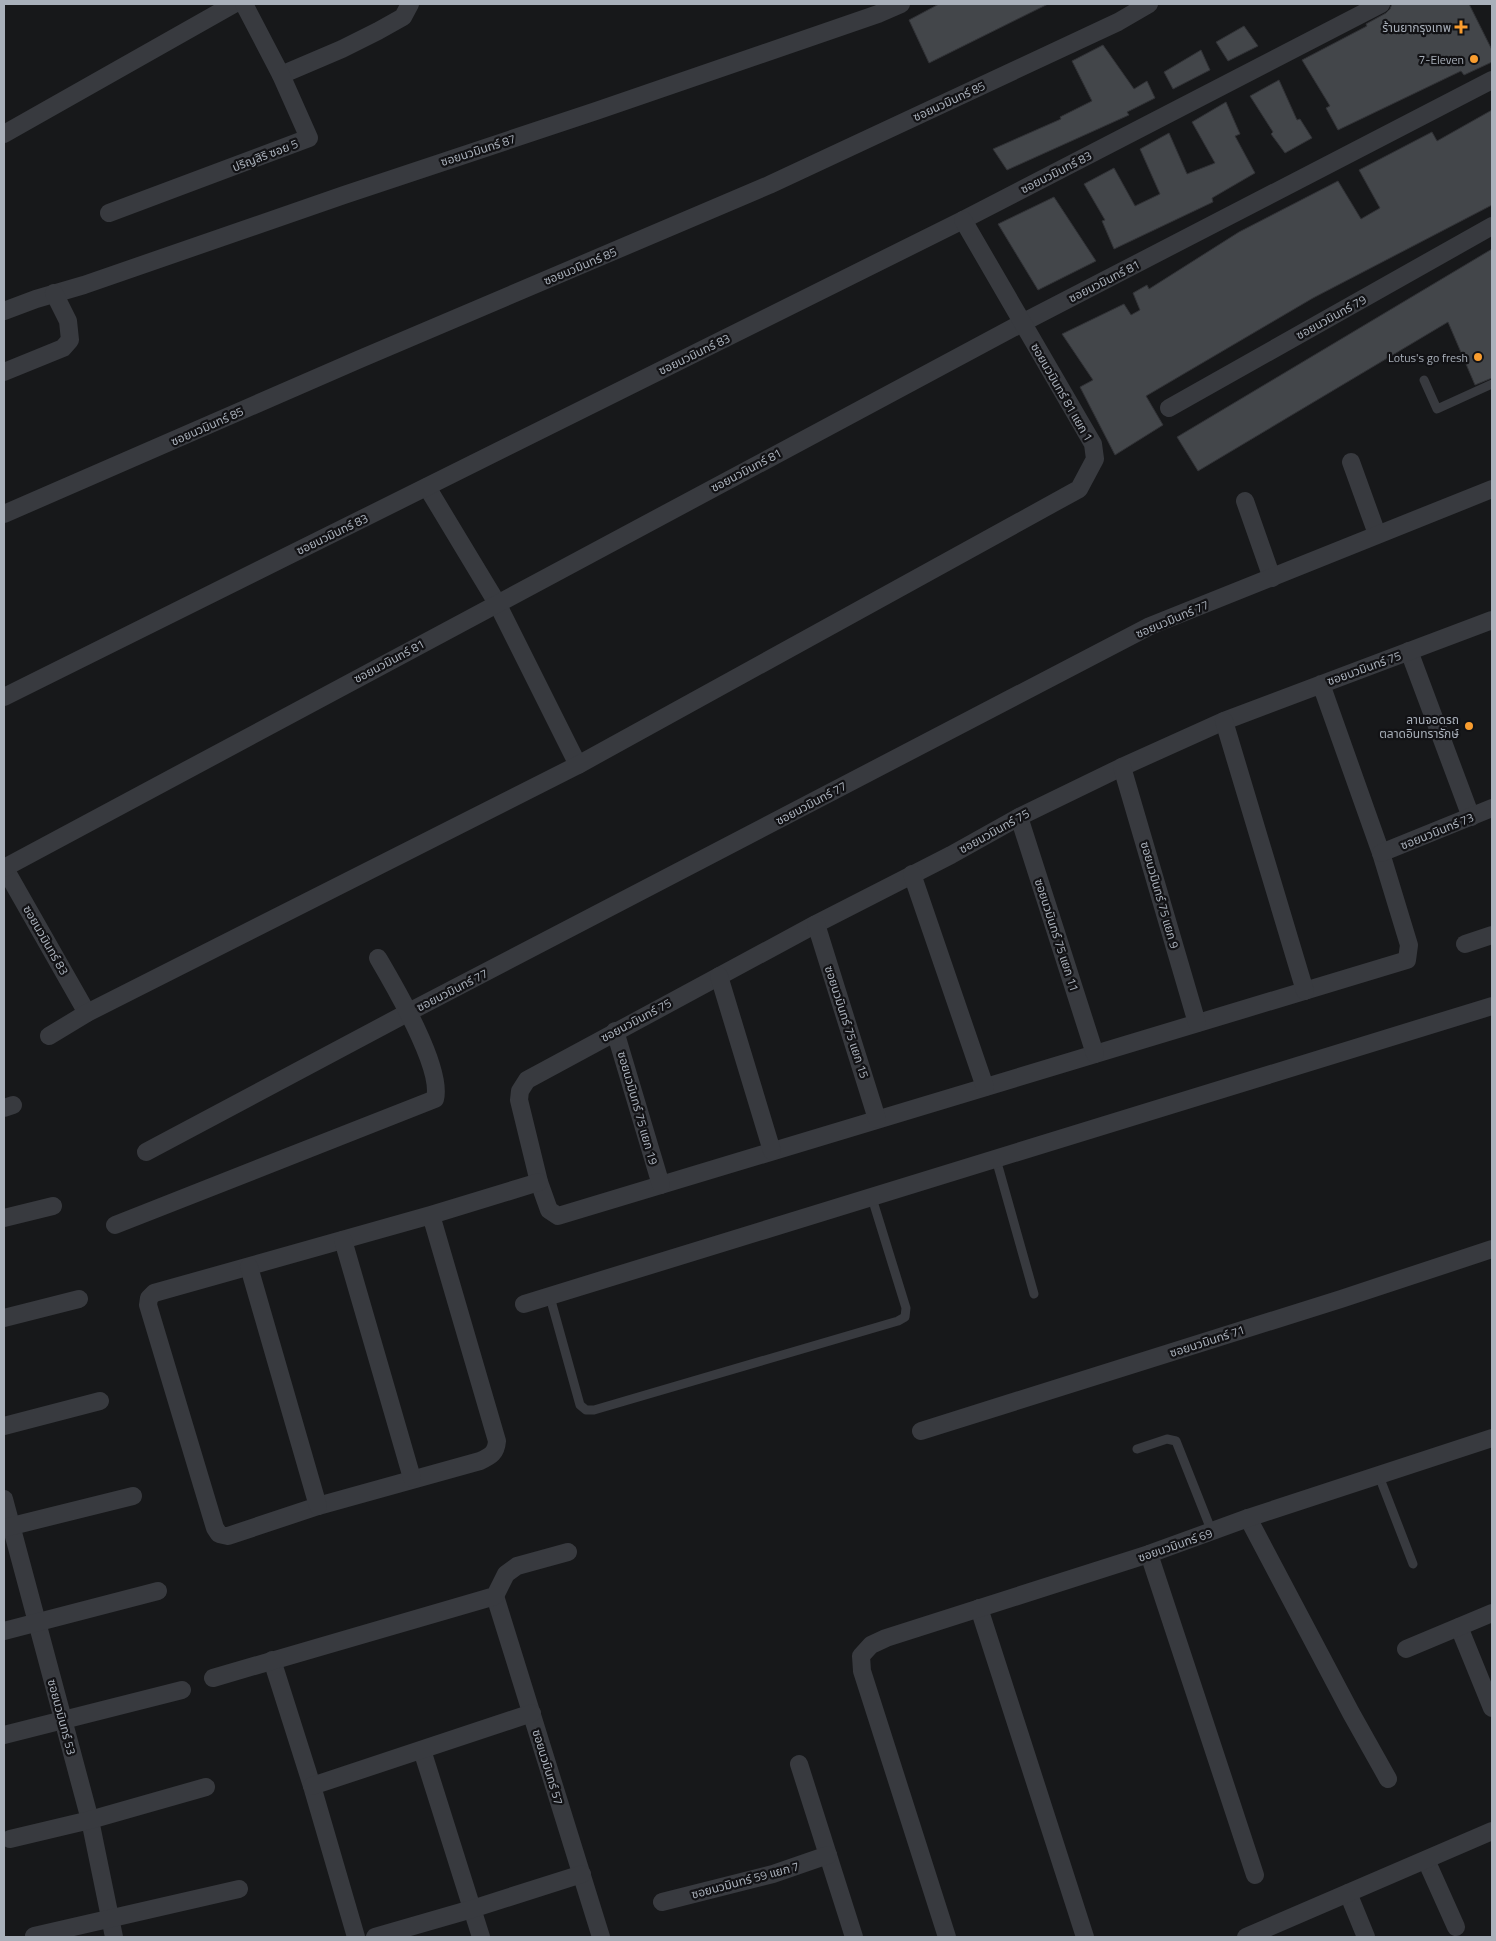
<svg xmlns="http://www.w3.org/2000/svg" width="1496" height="1941" viewBox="0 0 1496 1941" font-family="'Titillium Web','Noto Sans Thai',sans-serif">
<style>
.building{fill:#43464a;stroke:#313236}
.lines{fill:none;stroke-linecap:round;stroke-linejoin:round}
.lane{stroke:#383a3f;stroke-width:9}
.street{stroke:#383a3f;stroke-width:18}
.poi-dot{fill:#f99d2f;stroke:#121215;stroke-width:2}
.labels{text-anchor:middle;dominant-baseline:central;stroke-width:4.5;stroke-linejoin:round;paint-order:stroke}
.poi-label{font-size:12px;fill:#a9b0ba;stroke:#121215;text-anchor:end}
.street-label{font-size:12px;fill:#a9b0ba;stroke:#121215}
</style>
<rect width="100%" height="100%" fill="#17181a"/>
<g class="building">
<path d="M939,4H1048L929,63L909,20Z"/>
<path d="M1392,4H1469L1492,50V62L1464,75L1461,71L1338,130L1326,108L1330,106L1302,60L1367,26L1366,24L1386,13L1390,9Z"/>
<path d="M1244,26L1258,46L1228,61L1216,42Z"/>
<path d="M1103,45L1134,89L1147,81L1155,98L1127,112L1129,115L1007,170L993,149L1061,119L1060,117L1092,101L1072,61Z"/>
<path d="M1201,50L1210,70L1173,89L1164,72Z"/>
<path d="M1279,80L1297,120L1300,119L1312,138L1285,153L1271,134L1273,132L1250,96Z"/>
<path d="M1226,102L1240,134L1235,136L1255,173L1212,198L1213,202L1114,249L1102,221L1105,220L1084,184L1114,168L1135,206L1160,194L1140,149L1169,133L1187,174L1215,163L1192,122Z"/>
<path d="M1492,110V205L1313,298L1146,396L1163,425L1115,455L1080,387L1093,380L1062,334L1124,304L1131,315L1140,310L1133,293L1147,285L1149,289L1239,232L1338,181L1361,219L1380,208L1359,170L1432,132L1437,141Z"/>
<path d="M1054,197L1096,261L1038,290L998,224Z"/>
<path d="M1492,249V378L1475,385L1448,322L1198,471L1177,437Z"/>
</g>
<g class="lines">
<g class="lane">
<path d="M1424,380L1437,409L1492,384"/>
<path d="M996,1159L1034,1294"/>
<path d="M550,1297L580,1405L586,1410H594L898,1321L905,1317L906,1308L872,1198"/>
<path d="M1137,1449L1167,1439L1176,1441L1212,1532"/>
<path d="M1379,1476L1413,1564"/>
</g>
<g class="street">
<path d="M281,75L342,49L378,31L403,17L410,4"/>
<path d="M4,134L234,4"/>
<path d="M109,213L309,138L281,75L244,4"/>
<path d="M4,311L36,299L84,285L344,195L596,111L878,14L901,4"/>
<path d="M4,372L63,348L70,340L68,321L54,293"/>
<path d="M1169,408L1492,226"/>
<path d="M1351,462L1377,534"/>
<path d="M427,487L497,603L578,765"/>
<path d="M1245,501L1272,578"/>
<path d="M4,514L360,359L769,185L1118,22L1149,4"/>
<path d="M1409,651L1471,817"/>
<path d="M1321,684L1381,853L1409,945L1407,960L558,1216L549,1210L539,1182L519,1100L520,1091L527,1080L816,924L951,855L1019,817L1122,767L1224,721L1492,620"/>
<path d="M4,697L963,220L1381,4"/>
<path d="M1224,721L1305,991"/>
<path d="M1122,767L1197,1023"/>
<path d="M1019,817L1095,1054"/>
<path d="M1381,853L1492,808"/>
<path d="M4,867L87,1013"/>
<path d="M4,868L1022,323L1492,80"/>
<path d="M912,874L985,1087"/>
<path d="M816,924L877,1119"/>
<path d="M1465,944L1492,935"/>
<path d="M719,976L772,1151"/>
<path d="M615,1031L661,1185"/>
<path d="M49,1036L87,1013L578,765L1079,489L1095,459L1093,444L963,220"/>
<path d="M4,1108L13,1105"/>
<path d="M146,1152L409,1012L1150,626L1492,489"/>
<path d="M431,1215L497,1441C496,1453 491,1456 480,1461L318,1506L228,1536L219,1534L215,1528L148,1305L149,1298L154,1293L431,1215L539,1182"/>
<path d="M4,1218L53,1206"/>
<path d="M115,1225L435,1099C443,1068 395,987 378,958"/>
<path d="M343,1240L412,1478"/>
<path d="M249,1267L318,1506"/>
<path d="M524,1304L1492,1006"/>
<path d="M4,1318L79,1299"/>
<path d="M4,1426L100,1401"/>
<path d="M921,1431L1341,1299L1492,1249"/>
<path d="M4,1499L90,1820L114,1937"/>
<path d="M1248,1518L1351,1713L1388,1779"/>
<path d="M4,1528L133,1496"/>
<path d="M1149,1554L1255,1875"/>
<path d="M495,1596L601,1937"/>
<path d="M979,1608L1085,1937"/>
<path d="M1459,1627L1492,1708"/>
<path d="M4,1631L158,1591"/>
<path d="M1406,1649L1492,1613"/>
<path d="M272,1660L312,1786L356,1937"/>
<path d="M213,1678L495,1596L506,1574L517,1566L568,1552"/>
<path d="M4,1735L182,1690"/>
<path d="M422,1750L481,1937"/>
<path d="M799,1764L854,1937"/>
<path d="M312,1786L532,1713"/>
<path d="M10,1839L90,1820L206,1787"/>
<path d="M1426,1860L1456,1927"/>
<path d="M1348,1893L1366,1937"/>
<path d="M662,1902L773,1874L828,1855"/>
<path d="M34,1936L239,1889"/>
<path d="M375,1937L472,1909L582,1874"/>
<path d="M947,1937L862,1671L861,1656L871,1645L886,1638L1149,1554L1248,1518L1492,1438"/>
<path d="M1246,1937L1492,1831"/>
</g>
</g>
<g class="poi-dot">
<path d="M1458.5 19.5h5v5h5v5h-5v5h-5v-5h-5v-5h5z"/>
<circle cx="1474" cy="59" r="5"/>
<circle cx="1478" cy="357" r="5"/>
<circle cx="1469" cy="726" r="5"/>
</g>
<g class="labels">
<g class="poi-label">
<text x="1451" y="27">ร้านยากรุงเทพ</text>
<text x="1464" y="59">7-Eleven</text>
<text x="1468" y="357">Lotus's go fresh</text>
<text x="1459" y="719">ลานจอดรถ<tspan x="1459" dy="14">ตลาดอินทรารักษ์</tspan></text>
</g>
<g class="street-label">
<text transform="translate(949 101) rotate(-25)">ซอยนวมินทร์ 85</text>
<text transform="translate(478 150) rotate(-18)">ซอยนวมินทร์ 87</text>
<text transform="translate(265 155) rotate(-21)">ปริญสิริ ซอย 5</text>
<text transform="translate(1056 172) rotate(-27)">ซอยนวมินทร์ 83</text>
<text transform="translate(580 266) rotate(-23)">ซอยนวมินทร์ 85</text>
<text transform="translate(1104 281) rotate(-27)">ซอยนวมินทร์ 81</text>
<text transform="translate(1331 317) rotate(-29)">ซอยนวมินทร์ 79</text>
<text transform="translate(694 354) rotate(-26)">ซอยนวมินทร์ 83</text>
<text transform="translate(1062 392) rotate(60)">ซอยนวมินทร์ 81 แยก 1</text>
<text transform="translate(207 426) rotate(-24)">ซอยนวมินทร์ 85</text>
<text transform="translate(746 470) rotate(-28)">ซอยนวมินทร์ 81</text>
<text transform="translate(332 534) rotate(-26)">ซอยนวมินทร์ 83</text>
<text transform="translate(1172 619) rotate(-23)">ซอยนวมินทร์ 77</text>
<text transform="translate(389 661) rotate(-28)">ซอยนวมินทร์ 81</text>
<text transform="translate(1364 668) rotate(-20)">ซอยนวมินทร์ 75</text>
<text transform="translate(811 803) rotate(-28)">ซอยนวมินทร์ 77</text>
<text transform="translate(994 831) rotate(-29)">ซอยนวมินทร์ 75</text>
<text transform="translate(1437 831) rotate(-22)">ซอยนวมินทร์ 73</text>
<text transform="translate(1160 895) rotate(74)">ซอยนวมินทร์ 75 แยก 9</text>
<text transform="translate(1057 935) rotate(72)">ซอยนวมินทร์ 75 แยก 11</text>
<text transform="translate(46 940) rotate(60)">ซอยนวมินทร์ 83</text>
<text transform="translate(452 990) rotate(-27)">ซอยนวมินทร์ 77</text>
<text transform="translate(636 1020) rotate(-28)">ซอยนวมินทร์ 75</text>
<text transform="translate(847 1022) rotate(72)">ซอยนวมินทร์ 75 แยก 15</text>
<text transform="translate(638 1108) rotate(74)">ซอยนวมินทร์ 75 แยก 19</text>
<text transform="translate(1207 1341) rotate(-18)">ซอยนวมินทร์ 71</text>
<text transform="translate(1175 1545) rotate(-19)">ซอยนวมินทร์ 69</text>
<text transform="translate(62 1717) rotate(75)">ซอยนวมินทร์ 53</text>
<text transform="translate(548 1767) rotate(73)">ซอยนวมินทร์ 57</text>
<text transform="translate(745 1880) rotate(-15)">ซอยนวมินทร์ 59 แยก 7</text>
</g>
</g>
<rect width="1496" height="1941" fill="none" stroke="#a9b0ba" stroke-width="10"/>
</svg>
